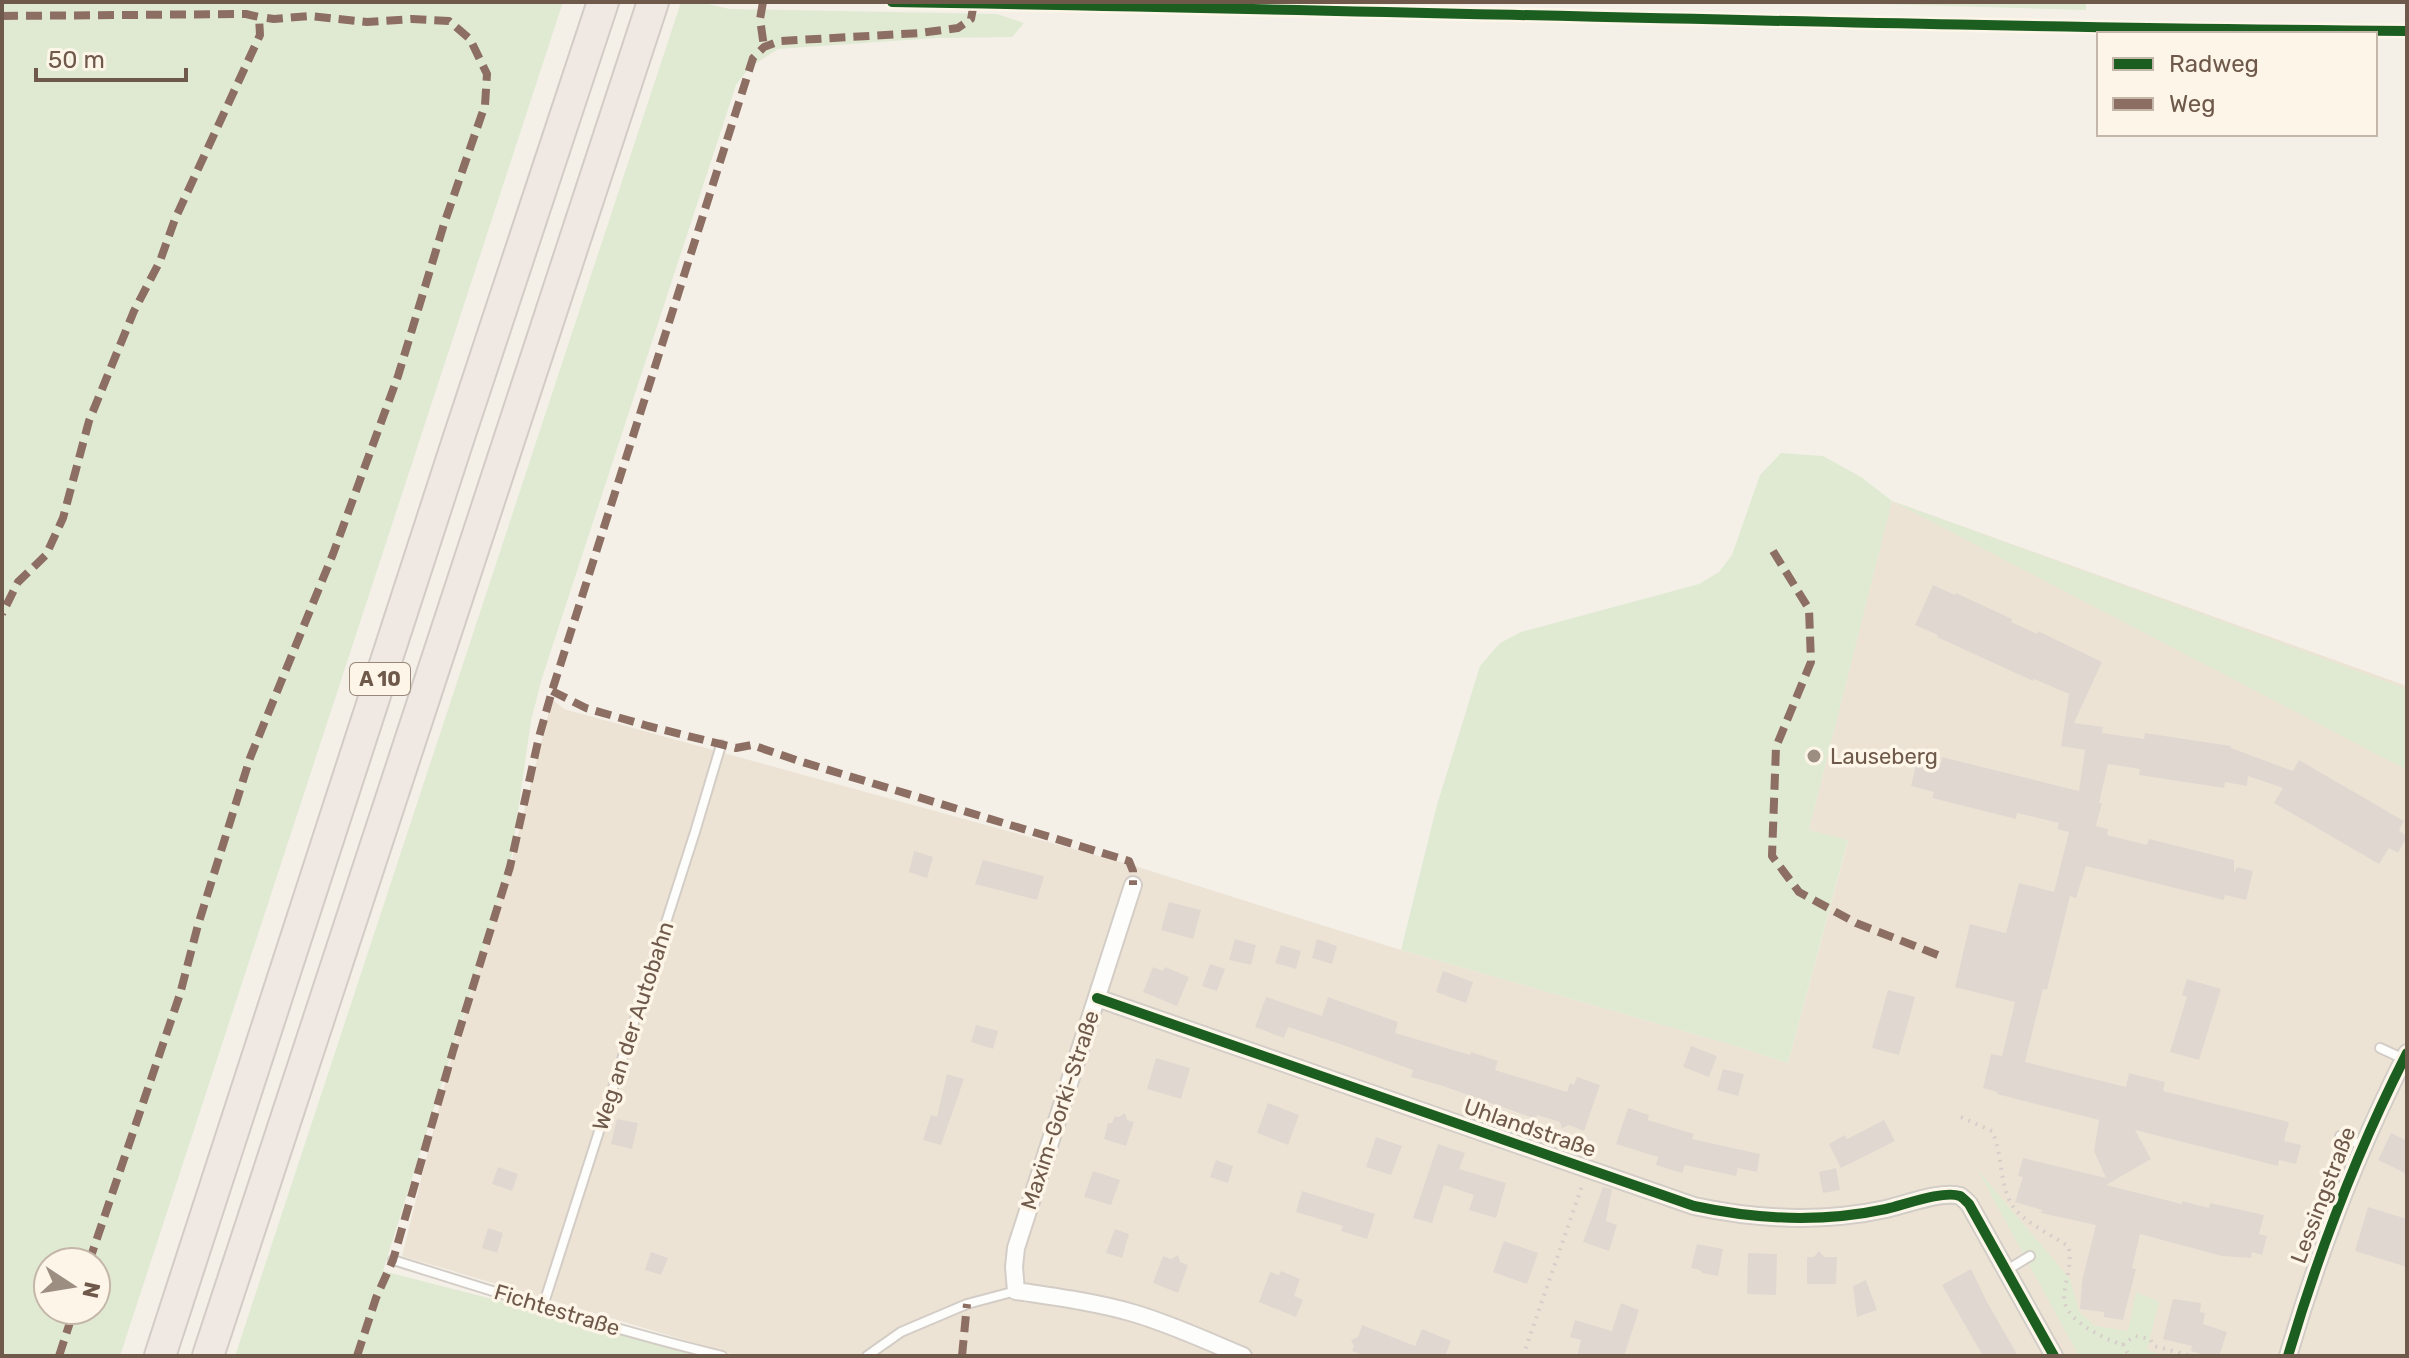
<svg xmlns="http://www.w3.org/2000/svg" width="2409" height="1358" viewBox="0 0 2409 1358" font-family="Rubik,sans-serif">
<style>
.residential{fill:#ede3d5}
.green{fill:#e0ead3;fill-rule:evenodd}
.building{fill:#e0d8d0}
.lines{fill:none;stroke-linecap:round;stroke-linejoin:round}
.lane-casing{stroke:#d3cdc6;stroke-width:12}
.street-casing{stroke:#d3cdc6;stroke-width:20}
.highway-casing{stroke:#d3cbc5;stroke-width:34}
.path{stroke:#d6cfc9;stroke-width:4;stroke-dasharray:2 6;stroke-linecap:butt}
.lane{stroke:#fdfdfc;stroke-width:8}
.street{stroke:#fdfdfc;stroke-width:16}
.highway{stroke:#efe8e3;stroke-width:30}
.quiet{stroke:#8d6e63;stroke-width:8;stroke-dasharray:16 8;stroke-linecap:butt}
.cycleway-casing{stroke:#fdf5e7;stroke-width:15}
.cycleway{stroke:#1b5e20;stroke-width:10}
.poi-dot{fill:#9d8e82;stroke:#fdf5e7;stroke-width:3}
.labels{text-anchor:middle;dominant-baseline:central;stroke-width:7;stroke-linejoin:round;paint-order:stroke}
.shield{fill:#fdf5e7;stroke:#99887a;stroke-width:2}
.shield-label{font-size:20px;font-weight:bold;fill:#6e594b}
.poi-label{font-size:22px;fill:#6e594b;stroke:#fdf5e7;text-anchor:start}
.street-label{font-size:22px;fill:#6e594b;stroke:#fdf5e7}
</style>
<rect width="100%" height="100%" fill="#f4f0e8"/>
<path class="residential" d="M1892,501L2407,686V1356H738L402,1256L453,1051L510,867L552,699L564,709L1135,866L1401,950L1729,1044L1788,1063L1848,841L1809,830Z"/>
<g class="green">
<path d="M107,2H563L120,1356H2V4ZM96,1262V1310H48V1262Z"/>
<path d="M681,2H699L730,9L997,14L1024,23L1012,37L936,38L778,49L749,68L736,85L542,678L531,721L510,867L383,1271L715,1356H235Z"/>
<path d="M1811,2H2086V10Z"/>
<path d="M1781,453L1823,456L1861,477L1892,501L2407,689V770L1892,501L1809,830L1848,840L1788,1063L1729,1044L1401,950L1437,805L1480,666L1500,643L1521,632L1699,584L1719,572L1732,555L1760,475Z"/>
<path d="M1977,1169L2070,1279L2079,1311L2095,1326L2128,1331L2136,1292L2159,1302L2147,1350L2165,1356H2079Z"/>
</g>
<g class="building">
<path d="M1933,585L1955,595L1956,593L2012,619L2011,622L2037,634L2038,631L2102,662L2074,723L2103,727L2102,733L2144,739L2145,733L2231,746V748L2293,771L2299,760L2404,821L2399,830L2407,837L2398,853L2389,848L2379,864L2274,803L2283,788L2248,776L2247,786L2225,782L2224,788L2139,775L2140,769L2108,764L2099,803H2102L2096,826L2108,829L2107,835L2147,845L2149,839L2234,860V873L2237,867L2253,871L2246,900L2225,895L2224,900L2086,866L2076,898L2070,896L2047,990L2043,989L2025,1062L2126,1087L2129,1073L2165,1082L2163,1091L2289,1122L2284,1141L2301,1145L2296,1164L2279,1160L2278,1166L2135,1130L2151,1159L2106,1185L2182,1204V1201L2209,1208L2210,1203L2264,1215L2259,1234L2267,1236L2262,1255L2252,1252L2251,1258L2222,1256L2140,1234L2132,1268L2136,1269L2123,1320L2104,1317V1312L2080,1309L2082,1281L2096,1225L2041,1213L2042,1210L2015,1202L2023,1177L2018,1176L2023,1158L2106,1178L2094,1151L2099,1120L1997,1094V1092L1983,1088L1991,1054L2002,1056L2015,1002L1955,987L1970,924L2006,933L2019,883L2054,892L2069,832L2057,829L2059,823L2017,813L2016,819L1932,798L1934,792L1911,786L1918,757L1941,763L1942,757L2079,791L2085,750L2061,746L2069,694L2034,679L2033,681L1937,637L1938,635L1915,625Z"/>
<path d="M914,851L933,857L927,878L909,872Z"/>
<path d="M983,860L1044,876L1037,900L975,884Z"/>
<path d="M1169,902L1201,910L1193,939L1161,930Z"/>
<path d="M1235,939L1256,945L1251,965L1229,960Z"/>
<path d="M1317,939L1337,946L1332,964L1312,958Z"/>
<path d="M1281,945L1301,951L1296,969L1275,963Z"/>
<path d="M1210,964L1225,969L1217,991L1202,986Z"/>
<path d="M1153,967L1163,971L1165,967L1189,977L1177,1006L1143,992Z"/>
<path d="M1443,971L1473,982L1466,1003L1436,992Z"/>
<path d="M2187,979L2221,989L2199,1060L2170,1052L2187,997L2182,995Z"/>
<path d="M1888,990L1915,997L1899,1055L1872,1048Z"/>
<path d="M1266,997L1322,1016L1328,997L1398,1022L1395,1033L1470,1055L1471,1052L1498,1061L1495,1070L1567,1092L1570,1083L1574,1085L1577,1077L1600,1085L1584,1131L1569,1125L1562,1128L1560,1122L1537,1115L1536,1119L1440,1085L1411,1077L1413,1070L1340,1044L1288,1027L1284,1038L1255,1027Z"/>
<path d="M976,1025L998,1031L993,1049L971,1042Z"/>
<path d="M1691,1046L1717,1056L1709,1077L1683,1067Z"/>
<path d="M1156,1058L1190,1068L1181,1099L1147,1089Z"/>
<path d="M1723,1069L1744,1074L1738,1096L1717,1090Z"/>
<path d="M947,1074L964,1079L941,1145L923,1140L931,1115L937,1117Z"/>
<path d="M1268,1103L1299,1115L1288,1145L1257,1133Z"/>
<path d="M1628,1108L1649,1115L1648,1120L1694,1134L1692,1139L1760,1154L1757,1172L1738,1168L1736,1176L1685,1165L1682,1173L1656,1165L1658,1157L1616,1144Z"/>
<path d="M1125,1113L1127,1120L1134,1122L1126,1146L1104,1139L1108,1123H1112L1115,1116L1119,1117Z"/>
<path d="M617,1119L638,1123L632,1149L611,1144Z"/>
<path d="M1884,1120L1895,1141L1841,1168L1829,1144L1845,1135L1847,1139Z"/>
<path d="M2391,1133L2407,1141V1174L2378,1160Z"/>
<path d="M1376,1137L1402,1146L1391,1175L1366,1167Z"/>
<path d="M1438,1144L1465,1153L1459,1169L1506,1183L1496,1218L1469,1210L1474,1195L1444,1185L1432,1223L1413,1218Z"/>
<path d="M1216,1160L1233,1166L1228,1183L1210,1177Z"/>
<path d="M498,1167L518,1174L512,1191L492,1184Z"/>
<path d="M1836,1168L1840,1190L1823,1193L1819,1172Z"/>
<path d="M1093,1171L1120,1180L1111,1205L1084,1197Z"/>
<path d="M1603,1187L1612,1189L1606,1221L1617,1225L1609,1251L1583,1242Z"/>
<path d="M1302,1191L1375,1214L1367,1239L1341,1231L1343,1226L1296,1212Z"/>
<path d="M2368,1207L2407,1219V1267L2355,1251Z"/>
<path d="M488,1228L503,1233L497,1253L482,1248Z"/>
<path d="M1115,1229L1129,1234L1122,1258L1106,1253Z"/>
<path d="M1504,1241L1538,1253L1527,1284L1493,1272Z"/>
<path d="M1697,1244L1723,1249L1718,1276L1702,1273L1700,1270L1691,1268Z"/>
<path d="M1819,1251L1824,1257H1837L1836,1284H1807V1257H1814Z"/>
<path d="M651,1252L668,1258L661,1275L645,1270Z"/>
<path d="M1748,1253L1777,1254L1776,1295L1747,1294Z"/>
<path d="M1178,1255L1180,1262L1188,1265L1178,1293L1153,1283L1163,1256L1171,1259Z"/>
<path d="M1971,1269L1987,1302L2018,1356H1983L1942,1285Z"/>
<path d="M1281,1271L1300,1279L1294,1296L1303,1300L1296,1317L1259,1302L1270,1272L1279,1275Z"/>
<path d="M1866,1280L1877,1310L1857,1317L1853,1286Z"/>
<path d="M2173,1299L2201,1303L2200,1312L2205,1313L2203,1324L2227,1332L2219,1356H2208L2191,1351L2192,1346L2163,1339Z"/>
<path d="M1621,1303L1639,1310L1624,1356H1577L1581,1340L1570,1337L1575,1320L1612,1331Z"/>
<path d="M1362,1325L1415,1346L1422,1329L1451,1341L1445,1356H1365L1352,1351L1354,1346L1351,1340L1358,1337Z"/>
</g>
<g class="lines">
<g class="lane-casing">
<g id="lane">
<path d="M2380,1048L2404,1059"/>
<path d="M2340,1136L2362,1145"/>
<path d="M393,1260C502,1294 611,1329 722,1356"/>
<path d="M2007,1270L2030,1256"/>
<path d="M543,1306L695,832L721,745"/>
<path d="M867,1356L901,1332L967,1304L1016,1291"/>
</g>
</g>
<g class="street-casing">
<g id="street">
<path d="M1133,885L1016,1248L1014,1267L1016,1291C1056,1297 1095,1302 1133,1313C1171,1324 1207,1341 1243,1356"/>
<path d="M1097,998L1694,1206C1759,1220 1821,1223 1886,1209C1904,1205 1943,1190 1960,1196C1962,1197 1967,1202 1969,1204L2054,1356"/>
<path d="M2288,1356C2319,1251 2357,1151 2407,1053"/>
</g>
</g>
<g class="highway-casing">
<g id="highway">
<path d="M160,1356L457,443L603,2"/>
<path d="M208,1356L653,2"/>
</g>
</g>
<g class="path">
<path d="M1961,1117L1992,1131C2003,1154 1999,1184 2012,1205C2023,1222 2050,1234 2068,1246C2073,1263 2065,1280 2064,1297C2064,1321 2104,1338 2122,1345L2135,1336L2150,1339L2154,1346L2191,1356"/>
<path d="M2123,1344L2129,1356"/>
<path d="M1523,1356L1583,1183"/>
</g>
<use href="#lane" class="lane"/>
<use href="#street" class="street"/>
<use href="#highway" class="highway"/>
<g class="quiet">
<path d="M763,2L760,19L764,47"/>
<path d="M2,16L246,14L259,17L260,35L175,219L160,261L134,311L89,421L63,518L46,555L18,582L2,614"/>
<path d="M1773,551L1809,609L1811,662L1776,747L1772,856L1799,892L1856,923L1938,955"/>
<path d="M552,691L586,708L648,726L736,748L752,745L799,761L1129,861L1133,871V885"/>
<path d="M89,1262L180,994L198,925L250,758L333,554L398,376L444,224L485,105L487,74L470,39L449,21L412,19L367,22L310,16L274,19L259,17"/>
<path d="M59,1356L74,1310"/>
<path d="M357,1356L376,1298L393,1260L453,1051L510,867L539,737L552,691L753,58L764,47L780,41L920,33L958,28L971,19L974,3"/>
<path d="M962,1356L967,1304"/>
</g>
<g class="cycleway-casing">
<g id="cycleway">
<path d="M892,2C1397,10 1902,27 2407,31"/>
<path d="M1097,998L1694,1206C1759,1220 1821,1223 1886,1209C1904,1205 1943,1190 1960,1196C1962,1197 1967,1202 1969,1204L2054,1356"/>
<path d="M2288,1356C2319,1251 2357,1151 2407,1053"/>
</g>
</g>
<use href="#cycleway" class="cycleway"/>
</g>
<circle class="poi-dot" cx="1814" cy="756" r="8"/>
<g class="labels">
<rect class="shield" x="350" y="663" width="60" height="32" rx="6"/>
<g class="shield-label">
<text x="380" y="679">A 10</text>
</g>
<g class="poi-label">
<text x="1830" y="756">Lauseberg</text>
</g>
<g class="street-label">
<text transform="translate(633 1026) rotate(-72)">Weg an der Autobahn</text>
<text transform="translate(1060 1110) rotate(-72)">Maxim-Gorki-Straße</text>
<text transform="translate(1530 1128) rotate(19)">Uhlandstraße</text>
<text transform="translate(2323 1195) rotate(-69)">Lessingstraße</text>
<text transform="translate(557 1310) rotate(17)">Fichtestraße</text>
</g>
</g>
<rect width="2409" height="1358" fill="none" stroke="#6e594b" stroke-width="8"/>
<rect x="2097" y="32" width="280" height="104" fill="#fdf5e7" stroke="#c4b7a9" stroke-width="2"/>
<rect x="2113" y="58" width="40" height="12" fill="#1b5e20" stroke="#c4b7a9" stroke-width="2"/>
<text x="2169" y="72" font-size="24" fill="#6e594b">Radweg</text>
<rect x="2113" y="98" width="40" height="12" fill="#8d6e63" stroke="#c4b7a9" stroke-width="2"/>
<text x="2169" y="112" font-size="24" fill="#6e594b">Weg</text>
<g transform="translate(72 1286) rotate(102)"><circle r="38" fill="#fdf5e7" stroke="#c4b7a9" stroke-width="2"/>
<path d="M0-6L14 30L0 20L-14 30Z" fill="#9d8e82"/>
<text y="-12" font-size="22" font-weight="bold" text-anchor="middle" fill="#6e594b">N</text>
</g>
<path d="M36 68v12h150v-12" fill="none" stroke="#6e594b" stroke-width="4"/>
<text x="48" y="68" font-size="24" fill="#6e594b" stroke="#fdf5e7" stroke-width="6" paint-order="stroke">50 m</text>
</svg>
